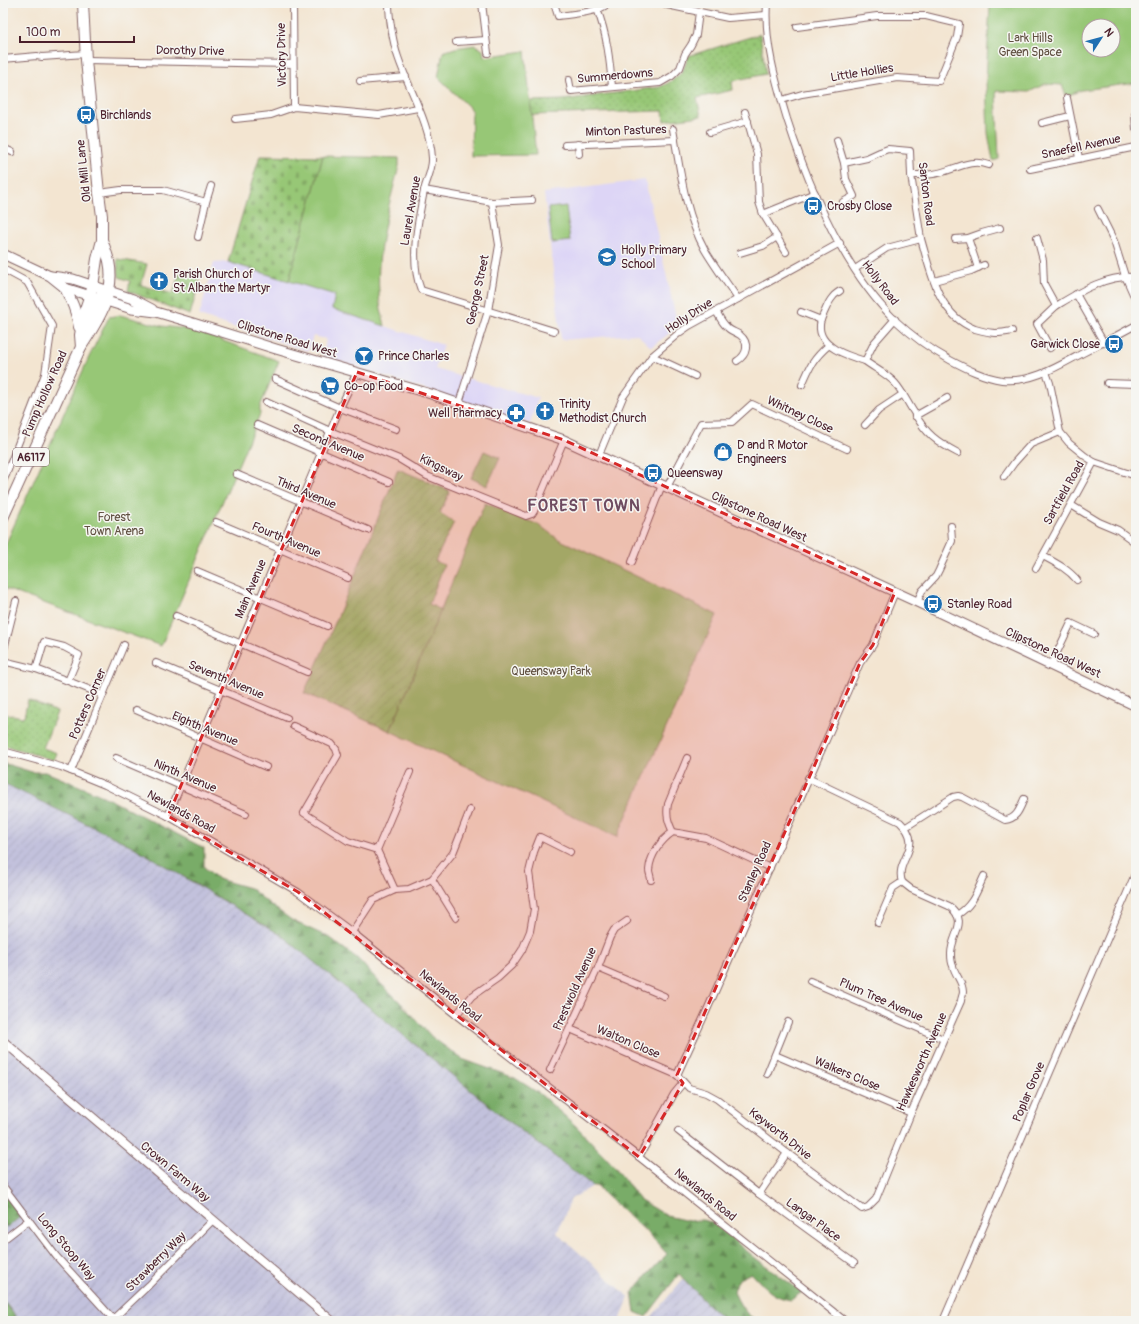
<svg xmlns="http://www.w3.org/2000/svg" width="1139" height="1324" viewBox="0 0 1139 1324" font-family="Pangolin,sans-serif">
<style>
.built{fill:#ddd5f6}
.industrial{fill:url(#industrial-furrows)}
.grass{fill:url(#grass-dots);stroke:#707350}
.forest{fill:url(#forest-firs);stroke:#626649}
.cemetery{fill:url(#cemetery-stones);stroke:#707350}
.park{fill:#97c776;stroke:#707350;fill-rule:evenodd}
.garden{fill:url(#garden-furrows);stroke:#707350}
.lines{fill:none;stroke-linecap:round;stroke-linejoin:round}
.minor-casing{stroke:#856465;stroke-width:8}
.tertiary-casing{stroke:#856465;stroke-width:10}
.secondary-casing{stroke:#856465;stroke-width:11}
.primary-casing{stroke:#856465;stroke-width:12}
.minor{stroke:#fff;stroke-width:6}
.tertiary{stroke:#fff;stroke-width:8}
.secondary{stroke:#fff;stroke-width:9}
.primary{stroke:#fff;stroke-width:10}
.marked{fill:#d62828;fill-opacity:0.2;stroke:#d62828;stroke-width:3;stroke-dasharray:8 5;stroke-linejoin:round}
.labels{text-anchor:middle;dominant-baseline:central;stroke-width:3;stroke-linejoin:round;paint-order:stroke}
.shield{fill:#f6f6f2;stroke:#7e6067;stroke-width:1}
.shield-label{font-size:11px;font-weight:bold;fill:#4a1f2b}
.park-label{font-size:12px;fill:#615142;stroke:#f6f6f2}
.street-label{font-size:12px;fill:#4a1f2b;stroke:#f6f6f2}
.poi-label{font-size:12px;fill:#4a1f2b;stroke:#f6f6f2;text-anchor:start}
.district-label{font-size:16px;font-weight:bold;letter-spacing:1px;fill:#6e4b61;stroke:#f6f6f2}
</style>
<defs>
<pattern id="industrial-furrows" width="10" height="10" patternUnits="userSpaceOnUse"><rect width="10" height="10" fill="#c2c1dc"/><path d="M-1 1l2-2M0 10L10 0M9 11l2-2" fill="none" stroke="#a8a5bd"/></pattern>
<pattern id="grass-dots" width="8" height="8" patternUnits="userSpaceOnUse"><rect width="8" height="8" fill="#97c776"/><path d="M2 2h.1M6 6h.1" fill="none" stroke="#84aa66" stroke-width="1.8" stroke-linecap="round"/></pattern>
<pattern id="forest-firs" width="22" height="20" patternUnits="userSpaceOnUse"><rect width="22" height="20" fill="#79ac67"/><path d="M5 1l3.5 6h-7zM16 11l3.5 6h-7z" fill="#658b55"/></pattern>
<pattern id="cemetery-stones" width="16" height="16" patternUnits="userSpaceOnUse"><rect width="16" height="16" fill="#97c776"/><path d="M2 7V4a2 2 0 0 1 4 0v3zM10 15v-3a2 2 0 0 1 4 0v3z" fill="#84aa66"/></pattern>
<pattern id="garden-furrows" width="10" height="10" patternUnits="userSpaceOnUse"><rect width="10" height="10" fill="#97c776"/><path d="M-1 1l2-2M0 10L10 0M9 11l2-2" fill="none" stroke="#84aa66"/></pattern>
</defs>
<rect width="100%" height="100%" fill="#f6f6f2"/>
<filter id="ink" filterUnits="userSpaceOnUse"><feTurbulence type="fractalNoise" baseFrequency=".025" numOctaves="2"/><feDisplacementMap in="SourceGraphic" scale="8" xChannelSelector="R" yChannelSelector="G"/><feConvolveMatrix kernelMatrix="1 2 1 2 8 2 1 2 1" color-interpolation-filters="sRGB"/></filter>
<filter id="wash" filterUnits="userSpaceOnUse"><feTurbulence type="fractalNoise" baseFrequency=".012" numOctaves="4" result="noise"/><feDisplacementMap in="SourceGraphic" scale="16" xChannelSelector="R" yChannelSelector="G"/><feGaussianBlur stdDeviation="0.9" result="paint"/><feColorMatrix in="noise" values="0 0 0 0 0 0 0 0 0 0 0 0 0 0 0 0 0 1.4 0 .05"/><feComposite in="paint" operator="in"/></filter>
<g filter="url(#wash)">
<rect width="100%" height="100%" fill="#f3e5d1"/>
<g class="built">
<path d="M645,180L678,327L651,347L637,334L561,340L559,321L544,193Z"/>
<path d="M228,262L336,295L332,309L443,345L435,369L538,398L530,424L323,356L326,339L313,336L308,351L199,316L214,263Z"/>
</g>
<g class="industrial">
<path d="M3,783L132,846L281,935L497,1112L593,1186L571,1199L557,1233L629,1297L620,1321H19L3,1300Z"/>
<path d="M683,1279L708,1305L726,1321H648Z"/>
</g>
<g class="grass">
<path d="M760,34L766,74L732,81L733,90L697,98L701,116L664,121L663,111L532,115L530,101L563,100L660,87C677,79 684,74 688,56Z"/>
<path d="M28,700L57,712L43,748L57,753L54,760L3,745V713L22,717L24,716Z"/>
</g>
<g class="forest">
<path d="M3,763L32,772H46L103,796L204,848V867L218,879L250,888L272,906L293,921L328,937L357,958L381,984L397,999L432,1037L462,1059L515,1078L540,1094L577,1127L615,1167L639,1199L667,1216L689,1221L702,1220L711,1222L758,1260L802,1292L791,1300C771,1297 765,1287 751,1273L739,1279L733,1290C739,1303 745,1316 759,1321H726L708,1305L679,1274L646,1317L635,1312L632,1293L648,1274L667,1254L648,1233L605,1195L598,1186H593L497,1112L281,935L132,846L3,783Z"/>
<path d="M3,1192L21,1216L7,1228L3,1223Z"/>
<path d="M3,1300L19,1321H4L3,1319Z"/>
</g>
<g class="cemetery">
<path d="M260,155L323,156L289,281L228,262Z"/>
<path d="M117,259L147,264L141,285L173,294L179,273L200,279L190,315L128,291L130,281L119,277Z"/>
</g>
<g class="park">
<path d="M978,3H1136V83L1082,90L1066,96L1062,85L1045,84L1029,92L996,91L999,159L993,161L988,133L986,81L990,5ZM1089,26H1113V50H1089Z"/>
<path d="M475,45L483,50L484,57L525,51L536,155L471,156L472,110L438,77L443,52L455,48Z"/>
<path d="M323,156L399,158V166C388,209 376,249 379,293C379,304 383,316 385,326L332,309L335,295L289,281Z"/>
<path d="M566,206L570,241L552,243L548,208Z"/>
<path d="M120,315L162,326L193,330L279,361L260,407V414L161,646L3,588V550L89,357L109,317Z"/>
<path d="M484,451L500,458L487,486L471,478Z"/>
<path d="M485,503L539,525L558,539L582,550L717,615L617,837L390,731Z"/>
</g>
<path class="garden" d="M398,469L450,491L440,513L454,522L435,561L444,565L429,604L441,610L390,731L304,693L338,616Z"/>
</g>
<g filter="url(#ink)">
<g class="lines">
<g class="minor-casing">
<g id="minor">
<path d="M293,3L294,107"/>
<path d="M389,3C389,18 393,43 398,57C409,90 430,123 432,158C433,169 426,181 424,191C418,222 409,260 421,290L554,331"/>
<path d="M482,3L488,53"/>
<path d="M554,3L558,16C572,14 598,13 609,3"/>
<path d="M664,3L667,5L728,18L766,15"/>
<path d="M767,3C764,42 776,82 787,119C809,187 843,269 895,320C912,336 930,349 950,360C967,369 983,377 1002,380C1031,383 1057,367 1081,354C1099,345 1118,335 1136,325"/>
<path d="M597,9C607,34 610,61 612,87"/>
<path d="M456,42L486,40"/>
<path d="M3,59L37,56L42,57L85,54"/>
<path d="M86,60L293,64"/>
<path d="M569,80L571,91L660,83L672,76L680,68L685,54L691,45L696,35L699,12"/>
<path d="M360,81L406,77"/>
<path d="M1067,98L1079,158"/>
<path d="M782,100L802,94L897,78L939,81L957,37L959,24L926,16H877L797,27"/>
<path d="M745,112L757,154L759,202L763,214L815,193"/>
<path d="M1135,115L1136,129"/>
<path d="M235,119L271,115L294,107L379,115L418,108"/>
<path d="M1042,123L1070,116"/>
<path d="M673,129C680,169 685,214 705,250C715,267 727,283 738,299"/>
<path d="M710,132L748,121"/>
<path d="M837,140L844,163"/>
<path d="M578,144L579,154"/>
<path d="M565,145L675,140"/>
<path d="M3,148L12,152"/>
<path d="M1030,169L1136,147"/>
<path d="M911,175C918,175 926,175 933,174C952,172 969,157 989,165"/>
<path d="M424,190L492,202L532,200"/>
<path d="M99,193L121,190H163L206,202"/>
<path d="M843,202L854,196L846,179L844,163L867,158L880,152L888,149L910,151L911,175L921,239"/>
<path d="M1098,209L1114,241L1125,276L1133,294"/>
<path d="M763,214L786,252"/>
<path d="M198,237L206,202L211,186"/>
<path d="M968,238L978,268"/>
<path d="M1037,238L1043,260L1044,284L1056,306C1081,291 1106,275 1136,277"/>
<path d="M955,239L968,238L982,233L1000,228"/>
<path d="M740,253L763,246L777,237"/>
<path d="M3,269L27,282L52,326L45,374L6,475L3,481"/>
<path d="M855,269L887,248L921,239C931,273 938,315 975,329C982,331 989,333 996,333C1001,333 1007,332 1012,331"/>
<path d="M934,281L971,271L984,265"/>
<path d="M840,291C831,296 828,304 824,313C822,317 820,321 820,325C818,347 848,356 865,361"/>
<path d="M1076,294L1104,343"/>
<path d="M716,311C719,316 722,323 727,327C730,331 736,332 740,335C750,343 747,355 737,361"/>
<path d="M801,312L821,320"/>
<path d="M895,319L874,343L865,361C874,368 887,374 895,383C903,392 908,404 915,414C926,434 937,442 958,453"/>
<path d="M1050,348L1037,324L1056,306"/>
<path d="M652,356L695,376"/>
<path d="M1046,372L1050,383L1060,432L1069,443L1085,456L1094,462L1136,476"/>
<path d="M275,379L340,408L396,429"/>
<path d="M1107,383L1136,384"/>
<path d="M802,385C810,366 813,359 829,345"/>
<path d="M266,402L330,431L399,459L427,476L526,516L532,514L534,511L564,440"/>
<path d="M459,403L488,311L499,245L492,202"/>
<path d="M915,416L947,398"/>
<path d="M257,425L389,482"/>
<path d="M865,425L879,410L903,394"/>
<path d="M599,455L623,397L652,356L679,333L689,326L840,243"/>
<path d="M236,474L368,530"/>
<path d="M1004,477L1014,463L1031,444L1060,432"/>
<path d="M667,487L701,423L732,422L752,404L847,449"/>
<path d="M1071,505L1099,522L1118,530L1136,543"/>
<path d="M216,522L348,578"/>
<path d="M1043,556C1056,563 1068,569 1077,580"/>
<path d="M632,562L662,485"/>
<path d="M1036,568L1094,462"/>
<path d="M197,571L327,626"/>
<path d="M917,602L922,591L936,576L939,570L952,541L951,526"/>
<path d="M176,616L307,672"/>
<path d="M3,653L16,601"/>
<path d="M3,661L36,669L63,679L103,695"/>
<path d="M156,663L287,718"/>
<path d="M1051,665L1071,623L1094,634"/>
<path d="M36,669L44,642L64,647L79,655L68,681"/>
<path d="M136,710L266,767"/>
<path d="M293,726L332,744L336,749L338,755L304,813L348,841L377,850"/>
<path d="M3,751L61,767L105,785L168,816L298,892L352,932L456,1015L639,1157L845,1321"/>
<path d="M116,758L246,814"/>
<path d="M71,771L124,645"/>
<path d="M808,778L900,822C926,847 894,859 902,882L911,889L949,906C970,922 951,934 951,954C951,958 951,962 953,966C955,975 963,982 963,992C963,995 961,998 961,1001L911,1113L876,1199L868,1207L862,1209L787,1153L717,1099L706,1093L689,1088L677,1075L707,1010L860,663L873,645L895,592"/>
<path d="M168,816L340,408L357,372"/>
<path d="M906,827L953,797L958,796L962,797L1005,820C1017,819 1020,808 1024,799"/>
<path d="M673,832C668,822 666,815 668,804L687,758"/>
<path d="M432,879L456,918"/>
<path d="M651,880C651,877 649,873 649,870C650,855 661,840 673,832L706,838L770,868"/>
<path d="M395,890L377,850L410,772"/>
<path d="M957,915C973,905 976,893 984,876"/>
<path d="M878,923L893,888L902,882"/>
<path d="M352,932L373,900L395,890L409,889L432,879L453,853L470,810"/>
<path d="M598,968L664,996"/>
<path d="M810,981L943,1039"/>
<path d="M456,1015L472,996L498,978L512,965L522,950L530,931L534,909L529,872L534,852L540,837L570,852"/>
<path d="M570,1029L677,1075"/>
<path d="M775,1055L911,1113"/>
<path d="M550,1070L598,968L610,937L614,930L627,921"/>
<path d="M767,1074L788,1022"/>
<path d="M678,1131L759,1194L854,1263"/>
<path d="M639,1157L674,1094L683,1083"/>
<path d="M3,1186L56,1256L115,1321"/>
<path d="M759,1194L787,1153"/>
<path d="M3,1240L29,1220"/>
<path d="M113,1319L149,1285L213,1220"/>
<path d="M943,1321L1136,872"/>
</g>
</g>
<g class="tertiary-casing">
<path id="tertiary" d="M3,1041L332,1321"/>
</g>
<g class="secondary-casing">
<g id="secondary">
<path d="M3,254L50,276L65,288L132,309L156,312L193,323L276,349L431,394L564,440L917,602L1136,706"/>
<path d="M51,276L73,279L133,299L152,309"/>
</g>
</g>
<g class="primary-casing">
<g id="primary">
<path d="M65,288C71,300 77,312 79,327"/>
<path d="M85,326L98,298L102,293L109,291"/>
<path d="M81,347L80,335L84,312L93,286L97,259L102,240V216L99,193L86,60L83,3"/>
<path d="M3,518L81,347C98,321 116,294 109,261C107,254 105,247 102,240"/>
</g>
</g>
<use href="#minor" class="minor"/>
<use href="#tertiary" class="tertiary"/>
<use href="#secondary" class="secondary"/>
<use href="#primary" class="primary"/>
</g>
</g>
<path class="marked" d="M357,372L564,440L895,592L873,645L860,663L677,1075L683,1083L639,1157L298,892L168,816Z"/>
<defs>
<g id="bus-disc" transform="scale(1)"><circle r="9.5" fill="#1f6fb2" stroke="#f6f6f2"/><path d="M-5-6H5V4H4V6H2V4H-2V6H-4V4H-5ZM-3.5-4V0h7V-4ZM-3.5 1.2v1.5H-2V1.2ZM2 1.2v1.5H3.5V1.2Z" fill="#fff"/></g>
<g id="school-disc" transform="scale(1)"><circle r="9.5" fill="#1f6fb2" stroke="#f6f6f2"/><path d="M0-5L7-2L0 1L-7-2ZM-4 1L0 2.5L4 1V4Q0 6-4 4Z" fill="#fff"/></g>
<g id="church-disc" transform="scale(1)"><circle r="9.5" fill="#1f6fb2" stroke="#f6f6f2"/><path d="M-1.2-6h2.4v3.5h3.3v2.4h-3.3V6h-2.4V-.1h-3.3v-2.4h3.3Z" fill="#fff"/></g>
<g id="bar-disc" transform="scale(1)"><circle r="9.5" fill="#1f6fb2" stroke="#f6f6f2"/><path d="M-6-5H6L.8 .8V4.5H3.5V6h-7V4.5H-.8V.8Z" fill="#fff"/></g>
<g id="supermarket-disc" transform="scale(1)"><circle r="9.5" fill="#1f6fb2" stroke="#f6f6f2"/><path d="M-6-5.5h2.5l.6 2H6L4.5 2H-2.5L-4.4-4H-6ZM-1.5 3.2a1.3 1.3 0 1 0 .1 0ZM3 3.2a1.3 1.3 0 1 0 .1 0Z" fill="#fff"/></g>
<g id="pharmacy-disc" transform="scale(1)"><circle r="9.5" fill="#1f6fb2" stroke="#f6f6f2"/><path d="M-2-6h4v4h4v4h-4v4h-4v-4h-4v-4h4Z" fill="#fff"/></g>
<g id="shop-disc" transform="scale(1)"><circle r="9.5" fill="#1f6fb2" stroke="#f6f6f2"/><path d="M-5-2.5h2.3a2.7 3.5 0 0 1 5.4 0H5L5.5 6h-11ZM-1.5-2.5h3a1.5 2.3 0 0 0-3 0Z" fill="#fff"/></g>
</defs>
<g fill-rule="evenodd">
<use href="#bus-disc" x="86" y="115"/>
<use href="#bus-disc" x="813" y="206"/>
<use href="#school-disc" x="607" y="257"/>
<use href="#church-disc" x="159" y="281"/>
<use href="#bus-disc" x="1114" y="344"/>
<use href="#bar-disc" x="364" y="356"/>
<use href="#supermarket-disc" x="330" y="386"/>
<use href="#church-disc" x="545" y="411"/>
<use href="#pharmacy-disc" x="516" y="413"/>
<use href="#shop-disc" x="723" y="452"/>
<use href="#bus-disc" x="653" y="473"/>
<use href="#bus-disc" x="933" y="604"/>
</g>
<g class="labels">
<rect class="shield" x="13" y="448" width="36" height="18" rx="3"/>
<g class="shield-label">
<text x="31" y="457">A6117</text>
</g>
<g class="park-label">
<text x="1030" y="38">Lark Hills<tspan x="1030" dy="14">Green Space</tspan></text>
<text x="114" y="517">Forest<tspan x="114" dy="14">Town Arena</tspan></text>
<text x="551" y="671">Queensway Park</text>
</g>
<g class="street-label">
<text transform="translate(190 51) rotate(1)">Dorothy Drive</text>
<text transform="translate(282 55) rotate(-91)">Victory Drive</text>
<text transform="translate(862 73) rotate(-9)">Little Hollies</text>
<text transform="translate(615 76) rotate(-5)">Summerdowns</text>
<text transform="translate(626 131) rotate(-2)">Minton Pastures</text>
<text transform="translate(1081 147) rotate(-12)">Snaefell Avenue</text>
<text transform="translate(84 171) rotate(-96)">Old Mill Lane</text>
<text transform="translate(926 194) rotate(83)">Santon Road</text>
<text transform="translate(411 211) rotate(-80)">Laurel Avenue</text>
<text transform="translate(880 283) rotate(53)">Holly Road</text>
<text transform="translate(478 290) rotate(-78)">George Street</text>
<text transform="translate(689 316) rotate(-33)">Holly Drive</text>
<text transform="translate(287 339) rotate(17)">Clipstone Road West</text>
<text transform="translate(45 394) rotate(-66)">Pump Hollow Road</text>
<text transform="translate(800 415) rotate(25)">Whitney Close</text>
<text transform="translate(328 443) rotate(23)">Second Avenue</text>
<text transform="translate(441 468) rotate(26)">Kingsway</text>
<text transform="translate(306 493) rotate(23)">Third Avenue</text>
<text transform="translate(1064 493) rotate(-61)">Sartfield Road</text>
<text transform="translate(759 517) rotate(25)">Clipstone Road West</text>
<text transform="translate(286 540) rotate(23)">Fourth Avenue</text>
<text transform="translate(251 589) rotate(-67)">Main Avenue</text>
<text transform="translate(1053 653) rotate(25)">Clipstone Road West</text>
<text transform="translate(226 680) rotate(23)">Seventh Avenue</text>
<text transform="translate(88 704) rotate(-67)">Potters Corner</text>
<text transform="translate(205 729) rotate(23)">Eighth Avenue</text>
<text transform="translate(185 776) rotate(23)">Ninth Avenue</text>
<text transform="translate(181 812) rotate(29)">Newlands Road</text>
<text transform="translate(755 872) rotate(-66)">Stanley Road</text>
<text transform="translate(575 989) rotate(-66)">Prestwold Avenue</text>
<text transform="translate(450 996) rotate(39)">Newlands Road</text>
<text transform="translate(881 1000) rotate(24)">Plum Tree Avenue</text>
<text transform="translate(628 1042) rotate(23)">Walton Close</text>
<text transform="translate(922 1062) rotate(-66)">Hawkesworth Avenue</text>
<text transform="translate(847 1074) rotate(23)">Walkers Close</text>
<text transform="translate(1029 1092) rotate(-67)">Poplar Grove</text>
<text transform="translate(780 1134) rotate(38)">Keyworth Drive</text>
<text transform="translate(175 1172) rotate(40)">Crown Farm Way</text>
<text transform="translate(705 1195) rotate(39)">Newlands Road</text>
<text transform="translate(813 1220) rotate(36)">Langar Place</text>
<text transform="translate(66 1247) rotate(50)">Long Stoop Way</text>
<text transform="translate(156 1262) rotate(-45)">Strawberry Way</text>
</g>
<g class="poi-label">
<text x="100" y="115">Birchlands</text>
<text x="827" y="206">Crosby Close</text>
<text x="621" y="250">Holly Primary<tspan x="621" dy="14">School</tspan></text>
<text x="173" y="274">Parish Church of<tspan x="173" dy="14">St Alban the Martyr</tspan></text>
<text x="1100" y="344" text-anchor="end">Garwick Close</text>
<text x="378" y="356">Prince Charles</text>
<text x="344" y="386">Co-op Food</text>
<text x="559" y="404">Trinity<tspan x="559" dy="14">Methodist Church</tspan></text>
<text x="502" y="413" text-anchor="end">Well Pharmacy</text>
<text x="737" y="445">D and R Motor<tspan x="737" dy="14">Engineers</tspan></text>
<text x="667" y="473">Queensway</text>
<text x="947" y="604">Stanley Road</text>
</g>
<g class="district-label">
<text x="584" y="506">FOREST TOWN</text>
</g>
</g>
<rect width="1139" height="1324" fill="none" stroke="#f6f6f2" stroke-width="16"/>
<g transform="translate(1101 38) rotate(54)"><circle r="19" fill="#f6f6f2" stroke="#b1a0a2"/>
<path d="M0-3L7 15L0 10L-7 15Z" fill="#1f6fb2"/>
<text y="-6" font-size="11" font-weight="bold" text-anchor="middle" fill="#4a1f2b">N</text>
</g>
<path d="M20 36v6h114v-6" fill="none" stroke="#4a1f2b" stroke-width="2"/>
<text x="26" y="36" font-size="12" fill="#4a1f2b" stroke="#f6f6f2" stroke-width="3" paint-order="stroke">100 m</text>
</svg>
